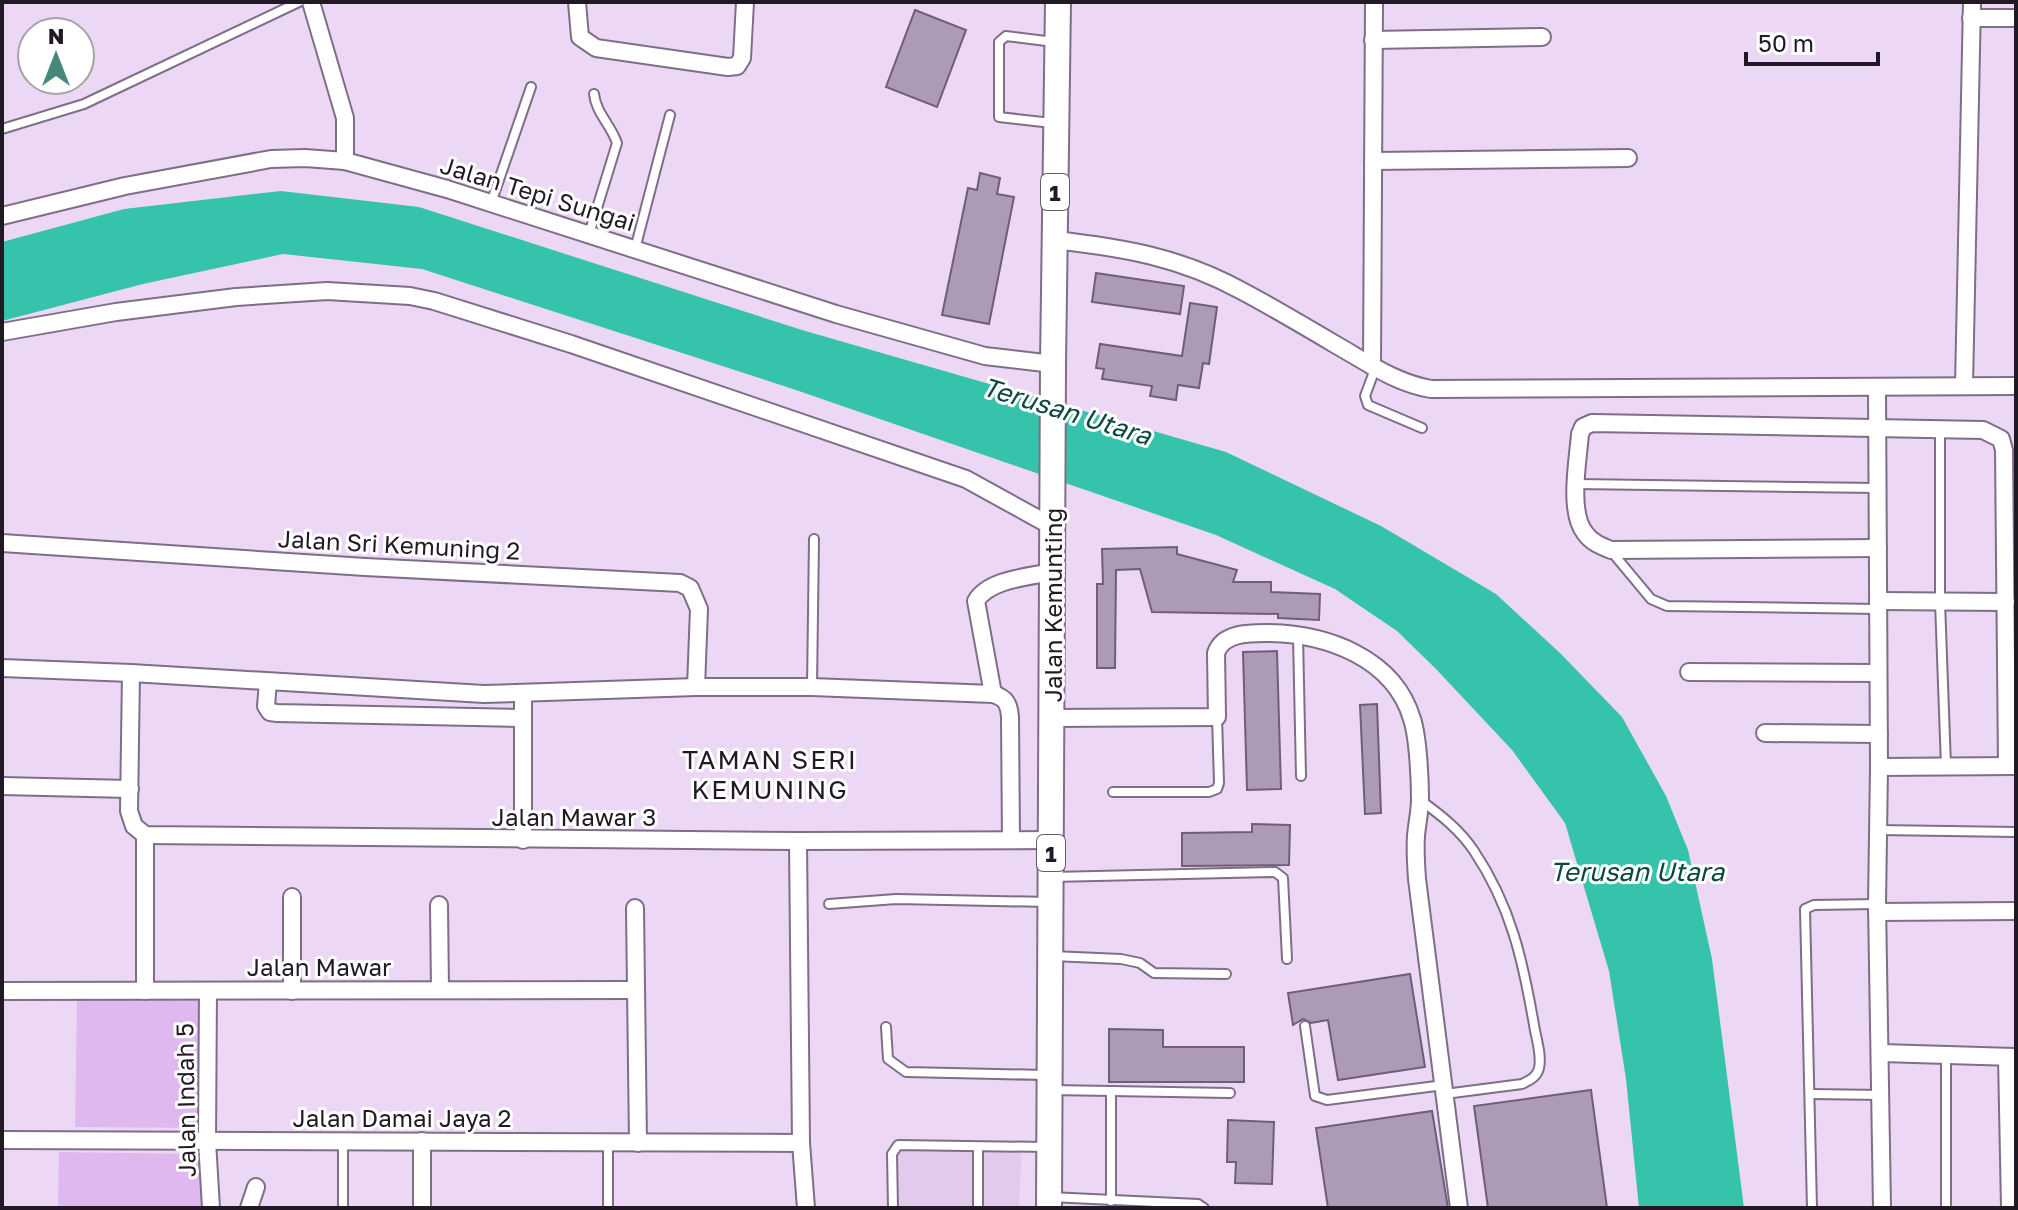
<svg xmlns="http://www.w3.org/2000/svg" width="2018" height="1210" viewBox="0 0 2018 1210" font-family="'Golos Text',sans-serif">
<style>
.built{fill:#e2caec}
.green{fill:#dfb8ef}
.water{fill:#36c3ab}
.building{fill:#ad9ab4;stroke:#6f5e77;stroke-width:2}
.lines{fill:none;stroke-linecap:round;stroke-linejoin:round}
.service-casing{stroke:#7f6e87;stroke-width:12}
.minor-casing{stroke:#7f6e87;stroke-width:20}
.primary-casing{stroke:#7f6e87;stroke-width:28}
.service{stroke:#fff;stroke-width:8}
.minor{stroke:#fff;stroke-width:16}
.primary{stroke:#fff;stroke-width:24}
.labels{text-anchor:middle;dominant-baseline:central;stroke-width:6;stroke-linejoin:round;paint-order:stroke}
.shield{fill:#fff;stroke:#645f66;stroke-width:2}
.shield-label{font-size:22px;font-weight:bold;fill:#211a24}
.street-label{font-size:24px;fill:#211a24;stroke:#fff}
.water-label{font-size:26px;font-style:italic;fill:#0b483d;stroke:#fff}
.neighbourhood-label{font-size:26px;letter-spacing:2px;fill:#211a24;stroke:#fff}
</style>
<rect width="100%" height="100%" fill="#ecd8f4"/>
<path class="built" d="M891,1144L1022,1145L1019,1208H891Z"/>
<g class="green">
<path d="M77,999L203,1000L202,1128L75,1127Z"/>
<path d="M59,1152L198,1154L205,1208H58Z"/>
</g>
<path class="water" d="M281,191L419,207L802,330L1226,452L1381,526L1496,594L1561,654L1622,717L1666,796L1688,850L1712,959L1744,1208H1639L1626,1079L1609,971L1565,823L1512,750L1436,669L1397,631L1335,589L1216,535L793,389L422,269L283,254L143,284L2,321V242L124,209Z"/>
<g class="building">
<path d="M915,10L966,30L937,107L886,87Z"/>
<path d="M980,173L1000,178L997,194L1014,197L989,324L942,315L968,188L977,190Z"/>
<path d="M1096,273L1184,286L1180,314L1092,302Z"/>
<path d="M1190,303L1217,307L1209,364L1203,363L1199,388L1178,385L1176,400L1150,396L1152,386L1102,379L1104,369L1096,368L1100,344L1182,356Z"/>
<path d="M1177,547V554L1237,570L1233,582H1271V592L1320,594L1319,620L1278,618V614L1152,612L1140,569L1116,570L1115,668H1097V584H1103L1102,549Z"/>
<path d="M1277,651L1281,789L1247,790L1243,652Z"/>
<path d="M1377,704L1381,813L1365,814L1360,705Z"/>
<path d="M1252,824L1290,825L1289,865L1182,866V833L1252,832Z"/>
<path d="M1410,974L1425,1067L1338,1080L1328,1020L1311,1023L1303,1019L1293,1025L1288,993Z"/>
<path d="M1109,1029L1163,1030V1047H1244V1082H1109Z"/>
<path d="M1591,1090L1607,1208H1488L1474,1106Z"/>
<path d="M1432,1111L1448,1208H1328L1316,1128Z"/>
<path d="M1228,1120L1274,1122L1272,1184L1235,1183L1236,1162H1227Z"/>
</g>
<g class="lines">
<g class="service-casing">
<g id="service">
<path d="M1052,123L999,117V42L1006,36L1054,42"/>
<path d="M2,129L84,104L299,2"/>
<path d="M491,203L531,87"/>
<path d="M589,234L617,143C611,125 596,113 594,94"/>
<path d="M635,249L670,115"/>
<path d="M1375,369L1365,396L1368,405L1422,428"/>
<path d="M1940,430V602L1946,766"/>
<path d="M1576,484L1877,488"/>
<path d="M1611,551L1651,599L1667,606L1878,609"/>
<path d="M1298,636L1301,776"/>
<path d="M812,687L814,539"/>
<path d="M1113,792H1209L1217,789L1219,783L1217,717"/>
<path d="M1420,800C1441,815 1460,830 1474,851C1511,906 1523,961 1534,1025C1536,1038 1542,1055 1539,1068C1537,1077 1530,1080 1522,1084L1445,1094"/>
<path d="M1878,830L2016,832"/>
<path d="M1052,877L1275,872L1283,878L1287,959"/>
<path d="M829,904L896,899L1048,902"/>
<path d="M1052,956L1121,959L1140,963L1154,973L1226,974"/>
<path d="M1305,1026L1315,1096L1327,1100L1444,1085"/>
<path d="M886,1027L888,1059L906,1072L1045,1075"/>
<path d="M1946,1055V1208"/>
<path d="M1051,1090L1230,1093"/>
<path d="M1811,1094L1882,1095"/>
<path d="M608,1142V1208"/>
<path d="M978,1148V1208"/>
<path d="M1050,1197L1198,1204L1204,1208"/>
<path d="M1111,1201V1092"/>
<path d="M343,1208V1142"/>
<path d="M893,1208L892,1154L898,1145L1045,1147"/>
<path d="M1812,1208L1805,909L1814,905L1877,904"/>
</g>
</g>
<g class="minor-casing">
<g id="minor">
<path d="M311,2L345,118V161"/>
<path d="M577,2L580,37L596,48L728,67L737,66L742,58L745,2"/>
<path d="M1971,18H2016"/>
<path d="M1373,40L1542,37"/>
<path d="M1373,161L1628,158"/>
<path d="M2,216L125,186L271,159L305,158L345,161L447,189L836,314L985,356L1053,364"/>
<path d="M1055,240C1124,248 1180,257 1242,291C1274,308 1306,327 1338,346C1368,363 1396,383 1431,389L2016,386"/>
<path d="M2,332L116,312L236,297L327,291L410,296L434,301L571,344L966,479L1053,527"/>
<path d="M1372,366L1374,2"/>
<path d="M1964,386L1972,2"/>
<path d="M1877,388L1879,767L1877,904L1882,1208"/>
<path d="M2,543L365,567L680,583L690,588L699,609L696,687"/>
<path d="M1878,548L1611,550C1601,546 1591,542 1585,533C1568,512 1578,460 1580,434L1583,427L1592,423L1983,430L2001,439L2004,450L2007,766"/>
<path d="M1878,601L2006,602"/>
<path d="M2,668L131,673L484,694L696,687H812L993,694C1006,698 1009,704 1010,717L1011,840"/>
<path d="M1689,672L1878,673"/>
<path d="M131,673L129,811L134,826L145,835L798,841L1051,840"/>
<path d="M268,682L266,706L270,712L277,713L523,718"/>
<path d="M993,694L976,601C989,579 1029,577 1052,572"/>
<path d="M1052,718L1217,717L1216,653C1223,632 1251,633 1269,633C1327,634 1394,658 1412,719C1418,737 1420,779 1420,799C1420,811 1417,824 1416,836C1415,850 1416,865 1417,879L1459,1208"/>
<path d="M1765,733L1879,734"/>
<path d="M1879,767L2016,766"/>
<path d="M2,786L130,789"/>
<path d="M145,835V991"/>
<path d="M523,840V694"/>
<path d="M798,841L801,1143L806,1208"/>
<path d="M292,897V991"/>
<path d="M439,905L440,990"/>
<path d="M635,908L638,1143"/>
<path d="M1877,912L2016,911"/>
<path d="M2,991L636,990"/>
<path d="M208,991L207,1141L211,1208"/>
<path d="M1881,1053L2014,1057"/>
<path d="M2007,1057L2010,1208"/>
<path d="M2,1140L801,1143"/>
<path d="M249,1208L256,1187"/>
<path d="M422,1208V1141"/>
</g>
</g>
<g class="primary-casing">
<path id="primary" d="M1049,1208L1053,364L1058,2"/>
</g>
<use href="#service" class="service"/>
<use href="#minor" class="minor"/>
<use href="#primary" class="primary"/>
</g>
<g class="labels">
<g class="shield">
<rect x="1041" y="174" width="28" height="36" rx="6"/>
<rect x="1037" y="835" width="28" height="36" rx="6"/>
</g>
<g class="shield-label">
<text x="1055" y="192">1</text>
<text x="1051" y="853">1</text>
</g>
<g class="street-label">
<text transform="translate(538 193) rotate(17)">Jalan Tepi Sungai</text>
<text transform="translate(399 544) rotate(3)">Jalan Sri Kemuning 2</text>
<text transform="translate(1052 605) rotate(-90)">Jalan Kemunting</text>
<text x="574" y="816">Jalan Mawar 3</text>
<text x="319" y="966">Jalan Mawar</text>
<text transform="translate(185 1100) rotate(-91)">Jalan Indah 5</text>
<text x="402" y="1117">Jalan Damai Jaya 2</text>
</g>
<g class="water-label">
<text transform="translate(1067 411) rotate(17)">Terusan Utara</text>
<text x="1637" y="871">Terusan Utara</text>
</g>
<g class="neighbourhood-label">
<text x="770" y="759">TAMAN SERI<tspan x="770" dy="30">KEMUNING</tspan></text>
</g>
</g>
<rect width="2018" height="1210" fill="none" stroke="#211a24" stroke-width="8"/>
<g transform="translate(56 56)"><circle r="38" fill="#ffffff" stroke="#a6a3a7" stroke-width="2"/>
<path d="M0-6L14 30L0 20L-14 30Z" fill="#46897b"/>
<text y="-12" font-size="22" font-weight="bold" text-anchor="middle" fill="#211a24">N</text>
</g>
<path d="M1746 52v12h132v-12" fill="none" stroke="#211a24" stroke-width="4"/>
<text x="1758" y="52" font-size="24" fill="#211a24" stroke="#ffffff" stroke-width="6" paint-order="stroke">50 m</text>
</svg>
